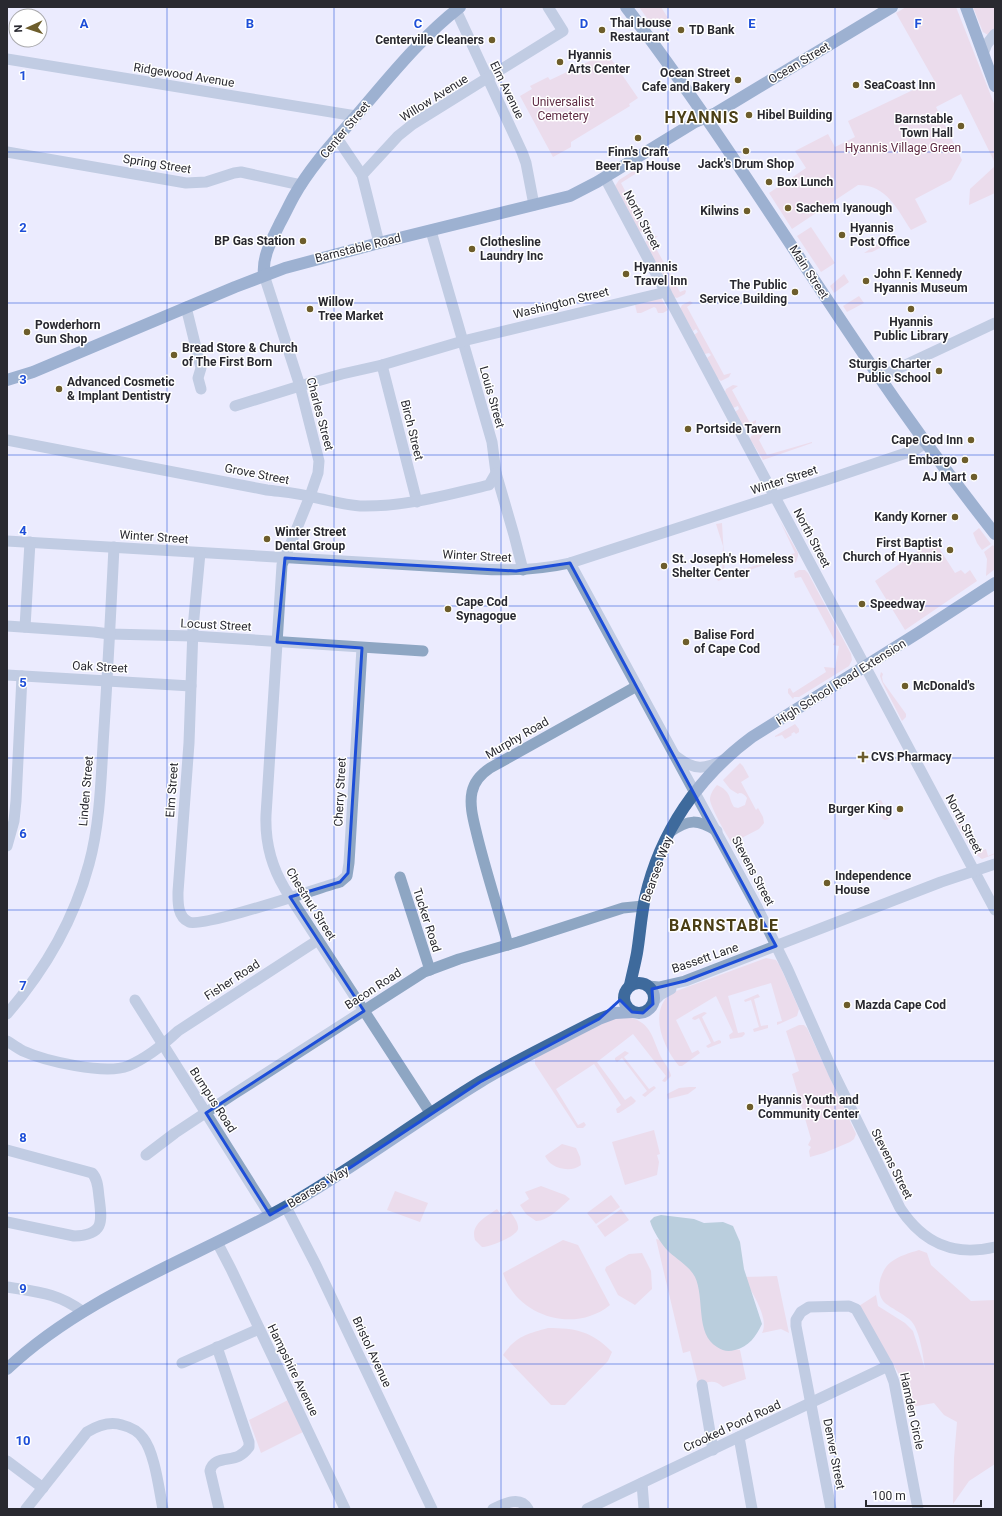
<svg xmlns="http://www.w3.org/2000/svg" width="1002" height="1516" viewBox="0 0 1002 1516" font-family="Roboto,sans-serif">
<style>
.green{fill:#ebcad7}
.water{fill:#7eaab7}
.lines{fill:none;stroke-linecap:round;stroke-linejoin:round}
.minor{stroke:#8ea6c3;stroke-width:11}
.major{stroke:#3e6a9c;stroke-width:12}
.marked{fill:none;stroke:#1d4ed8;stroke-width:3;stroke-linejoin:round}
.grid{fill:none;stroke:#1d4ed8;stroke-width:1;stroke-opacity:0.55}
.poi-dot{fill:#6d5d2b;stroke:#fff;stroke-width:1.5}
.labels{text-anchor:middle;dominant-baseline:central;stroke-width:3;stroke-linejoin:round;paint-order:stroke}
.poi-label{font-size:12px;font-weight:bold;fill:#292930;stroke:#fff;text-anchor:start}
.street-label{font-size:12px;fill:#292930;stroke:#fff}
.park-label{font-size:12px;fill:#5f2c44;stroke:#fff}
.district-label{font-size:16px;font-weight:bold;letter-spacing:1px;fill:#4a3e15;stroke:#fff}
.grid-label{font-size:13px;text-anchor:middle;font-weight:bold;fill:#1d4ed8;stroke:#fff;stroke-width:3;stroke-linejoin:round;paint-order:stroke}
</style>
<rect width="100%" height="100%" fill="#ebebfe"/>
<g class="green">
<path d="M639,7H661L668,18L657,24L652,25Z"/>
<path d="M906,7H956L995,106V163L961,94L936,107L962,160L951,180L915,199L927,222L911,230C897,209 887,185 858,185L792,229L769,193L806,168L795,151L828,134L835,147L855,137L848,121L934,80L896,13Z"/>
<path d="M973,7H995V28L988,35L983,32Z"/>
<path d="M607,53L638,98L629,104L630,106L571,142V147L553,157L520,96L532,89L530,86L548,77L550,80Z"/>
<path d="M641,166H643V169L621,183L642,223L651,224L650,228L642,232L639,231L615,186L619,180Z"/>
<path d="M995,166V193L969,205L970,189Z"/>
<path d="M811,227L835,263L821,272L797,236Z"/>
<path d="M654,236H658L652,241L680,292L685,290L686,291L685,294L677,298L674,297L661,271L664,269L663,267L659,268L645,242Z"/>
<path d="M885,239L889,246L886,245L872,252L864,253Z"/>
<path d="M844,274L849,282L834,293L830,286Z"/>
<path d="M859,296L864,303L847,312L843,306Z"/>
<path d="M661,298L668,310L663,313H658L656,308L654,307L641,313H637L635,305Z"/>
<path d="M690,301L693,303L687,307L724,375L731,373L729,377L721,381L717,378L707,358L711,355L709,353L705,354L694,335L698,332L696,329L693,331L680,309L682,305Z"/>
<path d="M733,385L738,386L732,390L750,423L756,420V423L746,428L743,426L735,412L739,409L738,406L733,408L725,392L726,389Z"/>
<path d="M761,432L764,433L759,440L767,455L812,442V443L763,460L750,439L751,436Z"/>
<path d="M780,521L798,553V556L796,562L791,564L787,557L718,581L715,575L722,572L723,546L716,524L722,523L725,575L795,553Z"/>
<path d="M979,528L991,544L982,550L977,543L973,533Z"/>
<path d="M934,540L955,573L961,570L965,574L970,570L977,581L905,630L875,581Z"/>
<path d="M993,545L995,548V569L986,576L987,559L984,552Z"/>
<path d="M799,570H805L808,573L851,654L852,660L849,666L799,697H794L793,699L788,693V689L790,688L793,693L826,672L824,667L835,668L839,646L833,645L835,641L801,577L795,578L794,573Z"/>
<path d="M881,672L883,674L882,677L883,682L906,714V717L902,721L882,682L880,676Z"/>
<path d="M795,724L799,729V732L796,734L794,732L791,734L792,735L785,739L782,735L775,737V736Z"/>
<path d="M740,763L743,766L749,777L741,782L756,810L758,808L763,817L764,823L759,829L732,843C727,836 711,808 710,800C710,794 713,790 717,785C732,792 728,798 734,807L738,808L745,805L747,798C745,795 743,793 739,793L738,794L730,789L723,780Z"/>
<path d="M881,800L884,806L887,805L891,812L887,814L889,819L885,820L883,819L876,805L877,801Z"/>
<path d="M957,818H959L980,851L986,849L988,856L995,853V854L982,859L975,854L956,823Z"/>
<path d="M766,958L776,960L780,966L799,1009L797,1016L777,1025V1022L782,1021L771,983L728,996L738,1033L744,1032L745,1034L742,1037L730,1039L729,1035L733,1032L716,996L676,1020L692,1053L698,1050L700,1053L682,1066H679C663,1047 648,1012 671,993Z"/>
<path d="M758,994L760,997L754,999L761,1026L768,1025V1028L754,1032L753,1029L759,1027L751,1000L745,1002L744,1000Z"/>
<path d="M704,1012L707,1013L702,1017L714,1042L719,1040L721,1041V1043L708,1048L706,1046L711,1043L699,1018L695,1020L692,1019L693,1017Z"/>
<path d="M630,1017C652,1024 652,1038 661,1057C664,1063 670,1069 671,1076L665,1082L662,1081L666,1076L633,1034L597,1062L625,1100L631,1096L636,1101L633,1104L619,1113H617L616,1109L621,1105L594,1064L556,1089L578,1125L584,1122L586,1125L583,1128H577L535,1064V1058L613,1018Z"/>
<path d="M799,1025H804L807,1028L856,1134L854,1139L850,1142L824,1153L810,1157L809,1151L811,1147L808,1145L811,1139L792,1074L799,1071L786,1031Z"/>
<path d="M625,1051L629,1053L624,1057L649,1089L654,1086L656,1088L645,1097L642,1095L647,1091L622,1058L617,1062L615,1060V1058Z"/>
<path d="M690,1087H696V1088L688,1094L668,1099L667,1094L679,1088Z"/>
<path d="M654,1130L660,1154L657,1155L659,1162L657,1175L625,1185L612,1142Z"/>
<path d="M562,1144L576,1148L580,1157L581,1165C574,1171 560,1170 553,1165C549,1163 547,1159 545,1156Z"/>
<path d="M541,1186L565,1195L570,1199C561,1207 548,1221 536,1221L526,1214L520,1205L529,1199L525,1192Z"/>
<path d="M395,1191L428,1203L420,1222L387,1210Z"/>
<path d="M611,1195L620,1207L596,1224L587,1213Z"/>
<path d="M497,1209L502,1216L510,1211C513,1216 519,1223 518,1229C517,1236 489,1248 482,1247L475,1240C470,1224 486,1217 497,1209Z"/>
<path d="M621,1209L629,1220L605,1237L597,1226Z"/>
<path d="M656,1239L670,1242C672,1261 688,1261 696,1275C710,1298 722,1325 734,1349L740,1350L746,1379L723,1387C715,1379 707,1381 699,1387L690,1351L683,1353Z"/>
<path d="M563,1240L578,1245L610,1305C575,1334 517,1317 503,1273Z"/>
<path d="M919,1250L927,1253L931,1265L971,1301L995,1300V1464L969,1481L953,1504L954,1458L957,1422L944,1415L934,1403L906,1408L900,1376L859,1306L876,1295L878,1306L905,1323L913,1331L925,1369C923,1356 920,1332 912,1322C909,1317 891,1308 885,1303C874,1293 880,1270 891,1262C899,1256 909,1253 919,1250Z"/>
<path d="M642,1253L651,1271L652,1289L635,1305L618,1295L605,1270L606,1267L629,1254Z"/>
<path d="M777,1276L789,1333L781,1329L762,1333C770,1318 750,1289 743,1277Z"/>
<path d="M548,1328C575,1328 592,1331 612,1352L608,1361L565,1405H551L503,1355C516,1336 527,1334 548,1328Z"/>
<path d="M288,1400L303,1432L261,1453L249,1420Z"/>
</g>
<path class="water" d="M661,1215L694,1219L704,1223L723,1222L733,1226L740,1242L744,1269L762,1324C756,1336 749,1347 735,1350C728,1352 723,1351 717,1347C695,1334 705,1298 695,1277C689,1266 678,1260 669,1252C661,1244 653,1231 650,1221L654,1217Z"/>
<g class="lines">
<g class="minor">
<path d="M456,10L522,152L526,163L534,205"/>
<path d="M983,54L987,44L995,34"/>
<path d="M7,59L356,116"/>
<path d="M337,138L362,175"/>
<path d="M7,152L186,183L206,182L234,173L241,172L301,185"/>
<path d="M605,178L995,910"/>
<path d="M431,231L492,442L496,473L514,535L523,570"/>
<path d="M379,243L362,175L398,136L413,124L563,31L548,7"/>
<path d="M264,275L300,386L319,461L318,473L310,496L282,565L266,815C265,841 271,866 285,889L431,1114"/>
<path d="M186,307L201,368L198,378L201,389"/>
<path d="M382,365L417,502"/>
<path d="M880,377L995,323"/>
<path d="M235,406L303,385L342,374L382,365L463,341L666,292"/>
<path d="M7,440L267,490C282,492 298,493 312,497C328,500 343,505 360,506C405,507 446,495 489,485L496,473"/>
<path d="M7,541L479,569C510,571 539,570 570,563L826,480L915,450L925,443"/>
<path d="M200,553L193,628L189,743L178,892C178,901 177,917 189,922C202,928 319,888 340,882L347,876L349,863L362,648"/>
<path d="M570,563L757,907L788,970L834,1074L900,1208C923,1243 953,1257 995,1247"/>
<path d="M7,626L94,632L109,634L193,636L423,651"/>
<path d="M25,627L30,542"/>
<path d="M7,675L191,686"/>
<path d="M677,757C694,770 704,770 723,760"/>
<path d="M670,832C689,819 697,819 717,831"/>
<path d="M7,846L14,821L16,801L22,676"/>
<path d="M400,877L430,970"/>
<path d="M508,945C498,908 486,872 477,835C474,822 469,806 472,792C474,782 481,774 490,768L637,686"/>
<path d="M648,986L659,987L685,981L941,882L995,864"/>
<path d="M135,1000L270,1215"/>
<path d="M654,1001L660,995L671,989"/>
<path d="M7,1014C44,971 74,920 89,864C101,820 101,773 104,729C108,668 111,608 114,547"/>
<path d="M7,1041C12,1044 17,1048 23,1051C45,1061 105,1075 128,1066C147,1058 163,1045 178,1031L318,940"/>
<path d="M7,1150L92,1173C98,1179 98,1189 99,1197C102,1221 105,1235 74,1236L7,1222"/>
<path d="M146,1155L175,1133L234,1094L424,972L459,959L518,942L623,908L643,906"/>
<path d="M286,1207L316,1265L432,1509"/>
<path d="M217,1242L231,1269L345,1509"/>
<path d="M7,1287C37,1292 58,1293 83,1312"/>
<path d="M217,1347L249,1442V1447C246,1451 243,1454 239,1456C229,1461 213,1457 210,1471L219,1509"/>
<path d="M182,1363L259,1329"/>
<path d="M702,1385L713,1450"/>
<path d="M739,1437L752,1509"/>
<path d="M7,1461L43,1488"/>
<path d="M642,1483L644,1509"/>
<path d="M26,1509L87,1432C97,1426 110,1421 122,1425C130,1427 138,1431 143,1438C155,1453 159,1490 163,1509"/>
<path d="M493,1509C504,1504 520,1495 528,1509"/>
<path d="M587,1509L888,1366"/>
<path d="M831,1509L796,1326V1320L801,1312L809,1307L849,1306L856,1309L888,1366L894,1382L918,1509"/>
</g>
<g class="major">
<path d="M626,7C713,121 788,243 869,362C909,421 951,478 995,534"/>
<path d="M966,7L995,86"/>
<path d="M264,275C262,256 272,240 280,223C285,214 289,205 294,196C313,162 342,133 367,103C396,69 424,35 460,7"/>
<path d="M7,380L33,372L235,287L285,268L379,243L570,196L597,182L695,122L716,113L892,7"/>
<circle cx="639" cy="998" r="15"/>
<path d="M630,985C632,975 635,964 637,953C640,935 641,916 645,898C660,832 698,777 752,737L918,633L995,583"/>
<path d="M7,1369C85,1295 195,1258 287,1206C354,1168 414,1122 480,1082C518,1059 559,1040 599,1019L615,1013L632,1012"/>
</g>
</g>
<path d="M0 0H1002V1516H0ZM285,558L516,571L570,563L776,946L685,981L652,989L653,1004L643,1013L632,1012L620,1000L599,1019L480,1082L333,1179L270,1215L206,1113L364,1011L290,897L340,882L348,873L362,648L277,642Z" fill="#ebebfe" fill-opacity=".55" fill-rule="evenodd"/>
<path class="marked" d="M285,558L516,571L570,563L776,946L685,981L652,989L653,1004L643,1013L632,1012L620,1000L599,1019L480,1082L333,1179L270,1215L206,1113L364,1011L290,897L340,882L348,873L362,648L277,642Z"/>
<path class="grid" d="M167,7V1509M334,7V1509M501,7V1509M668,7V1509M835,7V1509M7,152H995M7,303H995M7,455H995M7,606H995M7,758H995M7,910H995M7,1061H995M7,1213H995M7,1364H995"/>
<g class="poi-dot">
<circle cx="602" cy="30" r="4"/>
<circle cx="681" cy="30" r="4"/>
<circle cx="492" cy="40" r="4"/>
<circle cx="560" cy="62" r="4"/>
<circle cx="738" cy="80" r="4"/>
<circle cx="856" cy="85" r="4"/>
<circle cx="749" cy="115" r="4"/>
<circle cx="961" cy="126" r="4"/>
<circle cx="638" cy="138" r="4"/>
<circle cx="746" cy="151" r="4"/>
<circle cx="769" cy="182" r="4"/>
<circle cx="788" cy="208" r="4"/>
<circle cx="747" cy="211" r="4"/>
<circle cx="842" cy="235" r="4"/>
<circle cx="303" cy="241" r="4"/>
<circle cx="472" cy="249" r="4"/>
<circle cx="626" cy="274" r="4"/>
<circle cx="866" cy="281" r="4"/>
<circle cx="795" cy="292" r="4"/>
<circle cx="310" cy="309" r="4"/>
<circle cx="911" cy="309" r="4"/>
<circle cx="27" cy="332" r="4"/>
<circle cx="174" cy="355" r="4"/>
<circle cx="939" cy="371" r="4"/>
<circle cx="59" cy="389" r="4"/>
<circle cx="688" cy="429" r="4"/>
<circle cx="971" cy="440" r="4"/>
<circle cx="965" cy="460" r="4"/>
<circle cx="974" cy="477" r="4"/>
<circle cx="955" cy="517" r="4"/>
<circle cx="267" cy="539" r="4"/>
<circle cx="950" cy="550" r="4"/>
<circle cx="664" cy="566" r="4"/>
<circle cx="862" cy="604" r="4"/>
<circle cx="448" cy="609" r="4"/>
<circle cx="686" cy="642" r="4"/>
<circle cx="905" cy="686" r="4"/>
<path d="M861 751h4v4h4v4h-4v4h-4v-4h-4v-4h4z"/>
<circle cx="900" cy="809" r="4"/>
<circle cx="827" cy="883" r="4"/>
<circle cx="847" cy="1005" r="4"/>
<circle cx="750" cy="1107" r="4"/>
</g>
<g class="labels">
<g class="poi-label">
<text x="610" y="23">Thai House<tspan x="610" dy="14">Restaurant</tspan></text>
<text x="689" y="30">TD Bank</text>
<text x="484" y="40" text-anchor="end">Centerville Cleaners</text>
<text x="568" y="55">Hyannis<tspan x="568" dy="14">Arts Center</tspan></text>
<text x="730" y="73" text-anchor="end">Ocean Street<tspan x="730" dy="14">Cafe and Bakery</tspan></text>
<text x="864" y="85">SeaCoast Inn</text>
<text x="757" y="115">Hibel Building</text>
<text x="953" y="119" text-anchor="end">Barnstable<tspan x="953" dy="14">Town Hall</tspan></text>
<text x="638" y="152" text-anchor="middle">Finn's Craft<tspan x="638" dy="14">Beer Tap House</tspan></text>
<text x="746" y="164" text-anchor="middle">Jack's Drum Shop</text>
<text x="777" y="182">Box Lunch</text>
<text x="796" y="208">Sachem Iyanough</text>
<text x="739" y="211" text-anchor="end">Kilwins</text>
<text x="850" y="228">Hyannis<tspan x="850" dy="14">Post Office</tspan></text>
<text x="295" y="241" text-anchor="end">BP Gas Station</text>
<text x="480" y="242">Clothesline<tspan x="480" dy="14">Laundry Inc</tspan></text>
<text x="634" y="267">Hyannis<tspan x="634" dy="14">Travel Inn</tspan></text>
<text x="874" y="274">John F. Kennedy<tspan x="874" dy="14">Hyannis Museum</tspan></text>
<text x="787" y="285" text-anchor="end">The Public<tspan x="787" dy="14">Service Building</tspan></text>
<text x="318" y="302">Willow<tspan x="318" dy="14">Tree Market</tspan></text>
<text x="911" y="322" text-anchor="middle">Hyannis<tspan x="911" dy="14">Public Library</tspan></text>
<text x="35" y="325">Powderhorn<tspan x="35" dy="14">Gun Shop</tspan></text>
<text x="182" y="348">Bread Store &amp; Church<tspan x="182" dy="14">of The First Born</tspan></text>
<text x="931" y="364" text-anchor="end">Sturgis Charter<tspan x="931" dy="14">Public School</tspan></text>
<text x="67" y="382">Advanced Cosmetic<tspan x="67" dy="14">&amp; Implant Dentistry</tspan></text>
<text x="696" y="429">Portside Tavern</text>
<text x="963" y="440" text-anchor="end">Cape Cod Inn</text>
<text x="957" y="460" text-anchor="end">Embargo</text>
<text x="966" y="477" text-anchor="end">AJ Mart</text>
<text x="947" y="517" text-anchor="end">Kandy Korner</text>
<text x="275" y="532">Winter Street<tspan x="275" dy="14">Dental Group</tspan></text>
<text x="942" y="543" text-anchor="end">First Baptist<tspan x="942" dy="14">Church of Hyannis</tspan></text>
<text x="672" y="559">St. Joseph's Homeless<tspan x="672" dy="14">Shelter Center</tspan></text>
<text x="456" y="602">Cape Cod<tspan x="456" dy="14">Synagogue</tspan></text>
<text x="870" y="604">Speedway</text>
<text x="694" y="635">Balise Ford<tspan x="694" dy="14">of Cape Cod</tspan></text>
<text x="913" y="686">McDonald's</text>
<text x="871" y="757">CVS Pharmacy</text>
<text x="892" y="809" text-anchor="end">Burger King</text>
<text x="835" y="876">Independence<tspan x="835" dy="14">House</tspan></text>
<text x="855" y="1005">Mazda Cape Cod</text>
<text x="758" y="1100">Hyannis Youth and<tspan x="758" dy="14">Community Center</tspan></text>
</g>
<g class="street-label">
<text transform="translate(799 63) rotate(-31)">Ocean Street</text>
<text transform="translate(184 75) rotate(9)">Ridgewood Avenue</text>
<text transform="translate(507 90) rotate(64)">Elm Avenue</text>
<text transform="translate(434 98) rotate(-32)">Willow Avenue</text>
<text transform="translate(345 130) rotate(-50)">Center Street</text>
<text transform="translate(157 164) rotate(9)">Spring Street</text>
<text transform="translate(642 220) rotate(62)">North Street</text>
<text transform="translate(358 248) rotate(-14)">Barnstable Road</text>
<text transform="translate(809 272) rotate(57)">Main Street</text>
<text transform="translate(561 303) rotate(-14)">Washington Street</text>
<text transform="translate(492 397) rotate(74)">Louis Street</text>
<text transform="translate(320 414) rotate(75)">Charles Street</text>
<text transform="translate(412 430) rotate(76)">Birch Street</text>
<text transform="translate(257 474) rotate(11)">Grove Street</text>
<text transform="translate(784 480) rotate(-18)">Winter Street</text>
<text transform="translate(154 537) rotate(4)">Winter Street</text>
<text transform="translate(812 538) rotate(62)">North Street</text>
<text transform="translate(477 556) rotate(3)">Winter Street</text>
<text transform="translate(216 625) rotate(3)">Locust Street</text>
<text transform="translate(100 667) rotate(3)">Oak Street</text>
<text transform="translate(841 682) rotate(-32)">High School Road Extension</text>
<text transform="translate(517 738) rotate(-30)">Murphy Road</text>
<text transform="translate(172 790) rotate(-86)">Elm Street</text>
<text transform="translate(86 791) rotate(-85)">Linden Street</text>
<text transform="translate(340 792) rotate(-87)">Cherry Street</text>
<text transform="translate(964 824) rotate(62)">North Street</text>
<text transform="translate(657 869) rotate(-70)">Bearses Way</text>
<text transform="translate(753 871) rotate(62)">Stevens Street</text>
<text transform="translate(311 904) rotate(58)">Chestnut Street</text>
<text transform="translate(427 920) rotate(72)">Tucker Road</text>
<text transform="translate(705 958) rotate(-19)">Bassett Lane</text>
<text transform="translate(232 980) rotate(-33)">Fisher Road</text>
<text transform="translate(373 989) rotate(-33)">Bacon Road</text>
<text transform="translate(213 1100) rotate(57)">Bumpus Road</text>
<text transform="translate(892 1164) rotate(63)">Stevens Street</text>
<text transform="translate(318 1187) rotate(-31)">Bearses Way</text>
<text transform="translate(372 1352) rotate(65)">Bristol Avenue</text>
<text transform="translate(293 1370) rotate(64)">Hampshire Avenue</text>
<text transform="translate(912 1411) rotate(78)">Hamden Circle</text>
<text transform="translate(732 1426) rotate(-25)">Crooked Pond Road</text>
<text transform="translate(834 1454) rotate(79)">Denver Street</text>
</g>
<g class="park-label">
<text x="563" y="102">Universalist<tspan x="563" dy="14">Cemetery</tspan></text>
<text x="903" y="148">Hyannis Village Green</text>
</g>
<g class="district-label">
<text x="702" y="117">HYANNIS</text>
<text x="724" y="925">BARNSTABLE</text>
</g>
</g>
<g class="grid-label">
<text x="84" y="28">A</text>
<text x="250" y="28">B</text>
<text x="418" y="28">C</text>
<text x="584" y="28">D</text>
<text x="752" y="28">E</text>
<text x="918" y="28">F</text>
<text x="23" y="80">1</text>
<text x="23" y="232">2</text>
<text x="23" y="384">3</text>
<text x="23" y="535">4</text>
<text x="23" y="687">5</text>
<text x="23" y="838">6</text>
<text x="23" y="990">7</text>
<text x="23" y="1142">8</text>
<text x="23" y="1293">9</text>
<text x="23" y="1445">10</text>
</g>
<rect width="1002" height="1516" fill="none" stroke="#292930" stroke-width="16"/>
<g transform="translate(28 28) rotate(267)"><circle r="19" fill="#ffffff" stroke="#a9a9ac"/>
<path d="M0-3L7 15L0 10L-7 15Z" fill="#6d5d2b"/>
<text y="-6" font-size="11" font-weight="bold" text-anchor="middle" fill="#292930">N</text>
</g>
<path d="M866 1500v6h115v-6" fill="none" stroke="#292930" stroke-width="2"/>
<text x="872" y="1500" font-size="12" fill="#292930" stroke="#ffffff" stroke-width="3" paint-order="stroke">100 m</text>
</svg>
